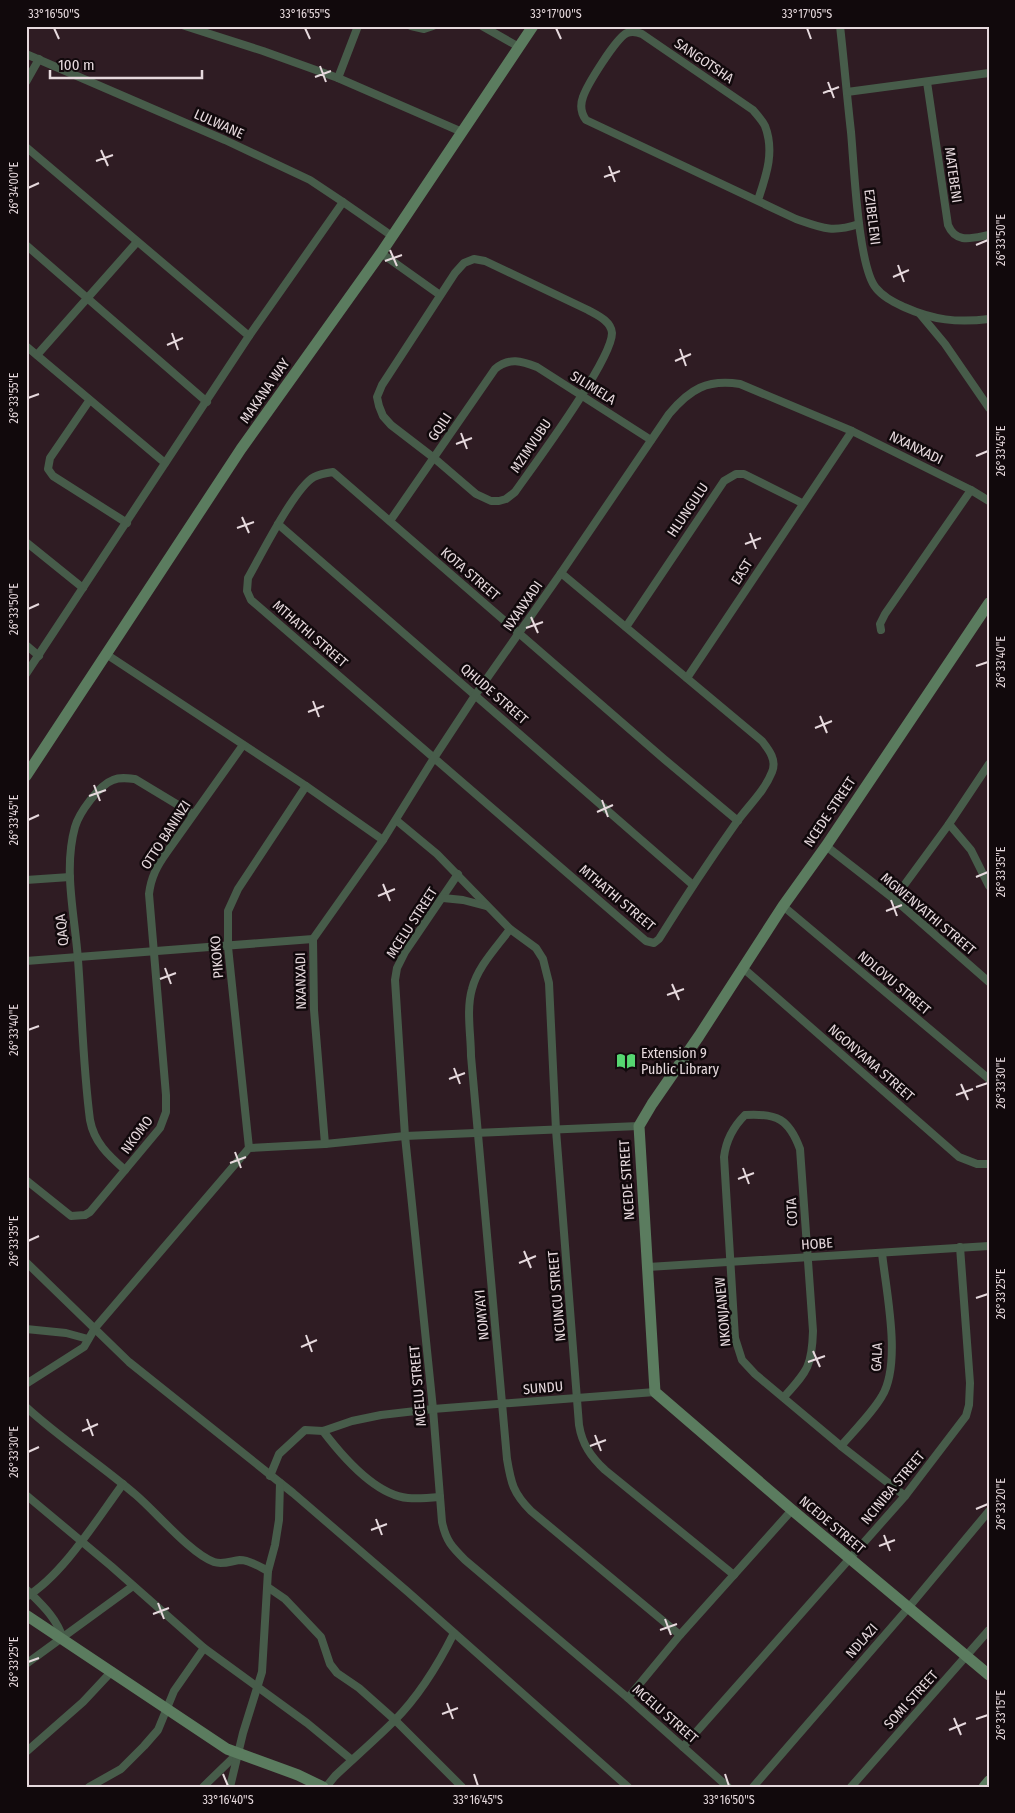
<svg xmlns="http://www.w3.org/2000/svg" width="1015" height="1813" viewBox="0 0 1015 1813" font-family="'Fira Sans Condensed',sans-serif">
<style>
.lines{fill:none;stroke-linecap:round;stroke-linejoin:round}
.street{stroke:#475c4a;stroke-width:8}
.secondary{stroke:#5b7c5f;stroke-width:11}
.ticks{fill:none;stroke:#e6d9dd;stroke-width:2}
.labels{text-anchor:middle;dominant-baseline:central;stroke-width:5;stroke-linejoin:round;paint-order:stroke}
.street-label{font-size:14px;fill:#e6d9dd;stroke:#11090c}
.poi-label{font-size:14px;fill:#e6d9dd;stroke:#11090c;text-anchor:start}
.neatline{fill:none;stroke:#e6d9dd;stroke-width:2}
.ticks-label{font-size:12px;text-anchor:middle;fill:#e6d9dd}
</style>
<rect width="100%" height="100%" fill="#2f1c23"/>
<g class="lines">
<g class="street">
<path d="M185,26L263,51L338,78L462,132"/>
<path d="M411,26L424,29L433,26"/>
<path d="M482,26L519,47"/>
<path d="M840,26C844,61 847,97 851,132C854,164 858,267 876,288C883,297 894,302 904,307C933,320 957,323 989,319"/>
<path d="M26,54L225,140L310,180L343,202L392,236"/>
<path d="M338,78L358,26"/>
<path d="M26,82L39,59"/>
<path d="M927,82L948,225C956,244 972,238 989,235"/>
<path d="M847,92L989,73"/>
<path d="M26,147L249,336"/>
<path d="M758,200C766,176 775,152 765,126C762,120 757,115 753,110L642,34C637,32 632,31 627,33C616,38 587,85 583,97C580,105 581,113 586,120L796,219C822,228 831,233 859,224"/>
<path d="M26,245L207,402"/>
<path d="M381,253L440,295"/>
<path d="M474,259L485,261L588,310C597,315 611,321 612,333C612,360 534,465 515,492L506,499L499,501H491L476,494L434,458L391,425L383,416L379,406L377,397L382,385L455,273L464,263Z"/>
<path d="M920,314L945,344L989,408"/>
<path d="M26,346L165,463"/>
<path d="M37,355L137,242"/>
<path d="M89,401L50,458L48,469L53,476L127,523"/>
<path d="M390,521L495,369C509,357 522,361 537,367L651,440"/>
<path d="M278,524L693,885"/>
<path d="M26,542L83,588"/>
<path d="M561,573L762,741C769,750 777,760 772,772C764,792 748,806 736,823C709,861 684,899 659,939L654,943L646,941L251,600L247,591L248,578C260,557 295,487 314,477C320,474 326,473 333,472L664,759L738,821"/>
<path d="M626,627L724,481L736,474H744L802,503"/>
<path d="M881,630L880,624L885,614L971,490"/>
<path d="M26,645L39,656"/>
<path d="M106,654L306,786L383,840"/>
<path d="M26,674L249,336L343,202"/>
<path d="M687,678L852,431"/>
<path d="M396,820L437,854L510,929L536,948L543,959L549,983L556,1130L579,1425C582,1444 591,1457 605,1470L734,1575"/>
<path d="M949,824L971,850L989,886"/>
<path d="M826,846L894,899L989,982"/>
<path d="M458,874L405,952L397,968L395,980L405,1136L433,1409L442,1522C446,1541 452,1547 465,1560L628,1698L728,1787"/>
<path d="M26,880L70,877"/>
<path d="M443,898L463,900L486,906"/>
<path d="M894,899L949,824L989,764"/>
<path d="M783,906L989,1079"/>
<path d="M510,929C497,947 478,966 472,989C466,1010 471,1035 471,1056L507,1459C511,1483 513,1493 531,1511L680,1635"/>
<path d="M26,961L313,939"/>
<path d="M743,968L959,1157L977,1164H989"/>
<path d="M325,1144L314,1010L313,939L383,840L434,758L476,694L561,573L669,414C690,389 707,379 740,384L852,431L971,490L989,501"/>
<path d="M249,1148L228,947V911L238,889L306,786"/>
<path d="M125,1170C108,1155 94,1142 90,1120C83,1067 82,1013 78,960C75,916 63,870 75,827C79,813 99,785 113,780C120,777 127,778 135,779L193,814"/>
<path d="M26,1180L71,1216L85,1215L90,1212L160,1128L166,1112V1095L149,894C151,877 157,866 167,852L243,745"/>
<path d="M26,1262L129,1362L293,1493L408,1592L628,1787"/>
<path d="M648,1267L989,1246"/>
<path d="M26,1329L66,1333L88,1339"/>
<path d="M26,1384L84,1347L95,1328L249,1148L325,1144L405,1136L639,1126"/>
<path d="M784,1397C807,1371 812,1367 813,1331L800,1149C789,1119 777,1113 745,1115C733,1127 726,1140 724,1157L735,1338L742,1360L755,1374L841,1446L905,1496"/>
<path d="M26,1407C61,1439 100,1464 136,1495C156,1512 191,1554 214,1562C223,1565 231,1561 240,1560C250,1560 260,1567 268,1571"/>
<path d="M323,1431C342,1456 375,1495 408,1498C418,1499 429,1498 440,1497"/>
<path d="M841,1446C853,1432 873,1412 882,1396C902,1363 886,1291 882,1253"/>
<path d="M270,1476L279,1454L305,1430L323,1431L352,1421L381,1415L433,1409L655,1392"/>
<path d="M26,1495L111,1566L204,1648L307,1723L352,1760"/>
<path d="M269,1588L285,1599L321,1637L330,1664L337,1673L359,1688L395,1720L462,1787"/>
<path d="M26,1589C41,1604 57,1618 63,1639"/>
<path d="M26,1597C63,1575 97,1519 123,1484"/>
<path d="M26,1664L133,1586"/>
<path d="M628,1698L680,1635L792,1510"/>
<path d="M683,1747L905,1496L966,1416L969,1405L970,1383L960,1247"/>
<path d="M26,1752L83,1702L112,1671"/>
<path d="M89,1787L121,1769L144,1746L158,1730L174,1691L204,1648"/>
<path d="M203,1787L238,1753"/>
<path d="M230,1787L243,1733L262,1672L268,1571L275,1545L279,1520L280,1483"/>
<path d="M326,1787L335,1776C354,1758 375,1740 394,1721C419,1696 438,1665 454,1633"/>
<path d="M753,1787L909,1607L989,1511"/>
<path d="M851,1787L989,1630"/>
</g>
<g class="secondary">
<path d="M989,603L826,846L783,906L699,1036L652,1104L639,1126L655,1392L792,1510L989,1675"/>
<path d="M26,776L241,449L381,253L533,26"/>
<path d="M26,1615L227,1749L298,1775L323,1787"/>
<path d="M984,1787L989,1781"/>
</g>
</g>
<path class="ticks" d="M54,28L59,39M305,28L310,39M556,28L561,39M807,28L811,39M320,66L326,82M315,77L331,71M828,82L834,98M823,93L839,87M101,150L108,166M96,161L113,155M609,166L615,182M604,177L620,171M28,188L39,183M976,245L988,240M390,250L397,266M385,261L402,255M898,265L904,282M893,277L909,270M172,333L178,350M167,345L183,338M680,349L686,366M675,361L691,354M28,398L39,394M461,433L467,449M456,444L472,438M976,456L988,451M242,517L249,533M237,528L254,522M750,533L756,549M745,544L761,538M28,609L39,604M531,617L538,633M526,628L543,622M976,666L988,662M313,701L319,717M308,712L324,706M820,716L827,733M815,728L832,721M94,785L100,801M89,796L106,790M602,800L608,817M597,812L613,805M28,820L39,815M976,877L988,872M383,884L390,901M378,896L395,889M891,900L897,916M886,911L902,905M165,968L171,984M160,979L176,973M672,984L679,1000M667,995L684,989M28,1030L39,1026M454,1068L460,1084M449,1079L465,1073M961,1084L968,1100M976,1087L988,1083M956,1095L973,1089M235,1152L241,1168M230,1163L246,1157M743,1168L749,1184M738,1179L754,1173M28,1241L39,1236M524,1251L531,1268M519,1263L536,1256M976,1298L988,1294M306,1335L312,1352M301,1347L317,1340M813,1351L820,1367M808,1362L825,1356M87,1419L93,1436M82,1431L98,1424M595,1435L601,1451M590,1446L606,1440M28,1452L39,1447M976,1509L988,1504M376,1519L382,1535M371,1530L387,1524M884,1535L890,1551M879,1546L895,1540M158,1603L164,1619M153,1614L169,1608M665,1619L671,1635M660,1630L677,1624M28,1662L39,1658M447,1703L453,1719M442,1714L458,1708M954,1718L961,1735M976,1719L988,1715M949,1730L966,1723M223,1774L228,1786M474,1774L478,1786M725,1774L729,1786"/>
<defs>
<g id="library-bare" transform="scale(1.5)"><path d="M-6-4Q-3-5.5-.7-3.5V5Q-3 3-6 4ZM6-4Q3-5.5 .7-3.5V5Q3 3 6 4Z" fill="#56d671" stroke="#11090c" stroke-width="2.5" paint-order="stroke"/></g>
</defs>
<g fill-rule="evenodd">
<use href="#library-bare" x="626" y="1061"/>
</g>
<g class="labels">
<g class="street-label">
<text transform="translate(704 61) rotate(34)">SANGOTSHA</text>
<text transform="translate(219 124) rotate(24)">LULWANE</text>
<text transform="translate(953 175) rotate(82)">MATEBENI</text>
<text transform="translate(872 217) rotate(83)">EZIBELENI</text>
<text transform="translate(593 388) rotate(32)">SILIMELA</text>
<text transform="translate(265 391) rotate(-55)">MAKANA WAY</text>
<text transform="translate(440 427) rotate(-56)">GQILI</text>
<text transform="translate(531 446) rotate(-56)">MZIMVUBU</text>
<text transform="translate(916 448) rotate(26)">NXANXADI</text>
<text transform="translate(688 510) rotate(-56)">HLUNGULU</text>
<text transform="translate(742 572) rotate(-57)">EAST</text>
<text transform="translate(470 574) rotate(41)">KOTA STREET</text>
<text transform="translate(523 606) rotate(-55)">NXANXADI</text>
<text transform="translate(310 634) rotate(41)">MTHATHI STREET</text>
<text transform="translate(494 694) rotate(41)">QHUDE STREET</text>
<text transform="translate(830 812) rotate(-56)">NCEDE STREET</text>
<text transform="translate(166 835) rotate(-57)">OTTO BANINZI</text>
<text transform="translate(617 898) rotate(40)">MTHATHI STREET</text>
<text transform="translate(928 914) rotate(40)">MGWENYATHI STREET</text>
<text transform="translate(412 923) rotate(-57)">MCELU STREET</text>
<text transform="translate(62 930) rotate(-96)">QAQA</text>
<text transform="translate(217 957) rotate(-95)">PIKOKO</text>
<text transform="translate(301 981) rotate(-91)">NXANXADI</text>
<text transform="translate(894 983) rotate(40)">NDLOVU STREET</text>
<text transform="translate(871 1063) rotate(41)">NGONYAMA STREET</text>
<text transform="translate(137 1135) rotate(-53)">NKOMO</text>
<text transform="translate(627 1180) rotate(-94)">NCEDE STREET</text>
<text transform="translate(792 1212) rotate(-93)">COTA</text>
<text transform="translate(817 1244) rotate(-4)">HOBE</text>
<text transform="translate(557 1296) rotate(-95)">NCUNCU STREET</text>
<text transform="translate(723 1312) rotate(-95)">NKONJANEW</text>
<text transform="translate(482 1315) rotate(-95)">NOMYAYI</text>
<text transform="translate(877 1357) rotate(-87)">GALA</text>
<text transform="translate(418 1386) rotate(-95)">MCELU STREET</text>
<text transform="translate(543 1388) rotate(-5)">SUNDU</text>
<text transform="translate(893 1488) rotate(-50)">NCINIBA STREET</text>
<text transform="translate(832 1525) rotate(40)">NCEDE STREET</text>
<text transform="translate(862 1641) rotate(-49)">NDLAZI</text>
<text transform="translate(911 1700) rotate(-48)">SOMI STREET</text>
<text transform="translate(665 1714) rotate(41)">MCELU STREET</text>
</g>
<g class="poi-label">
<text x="641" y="1053">Extension 9<tspan x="641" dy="16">Public Library</tspan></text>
</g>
</g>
<rect width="1015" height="1813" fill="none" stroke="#11090c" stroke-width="55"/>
<path d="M50 70v8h152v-8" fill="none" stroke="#e6d9dd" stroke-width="2.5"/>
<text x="58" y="70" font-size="15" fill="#e6d9dd" stroke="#11090c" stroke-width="4" paint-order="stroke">100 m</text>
<rect x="28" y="28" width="960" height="1758" class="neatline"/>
<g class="ticks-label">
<text x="54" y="18">33°16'50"S</text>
<text x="305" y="18">33°16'55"S</text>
<text x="556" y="18">33°17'00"S</text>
<text x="807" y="18">33°17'05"S</text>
<text transform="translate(14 188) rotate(-90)" y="4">26°34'00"E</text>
<text transform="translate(1001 240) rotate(-90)" y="4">26°33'50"E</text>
<text transform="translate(14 398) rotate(-90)" y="4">26°33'55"E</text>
<text transform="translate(1001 451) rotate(-90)" y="4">26°33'45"E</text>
<text transform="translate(14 609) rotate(-90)" y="4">26°33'50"E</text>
<text transform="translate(1001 662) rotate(-90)" y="4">26°33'40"E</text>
<text transform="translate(14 820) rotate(-90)" y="4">26°33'45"E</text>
<text transform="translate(1001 872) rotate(-90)" y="4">26°33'35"E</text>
<text transform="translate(14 1030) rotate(-90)" y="4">26°33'40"E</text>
<text transform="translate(1001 1083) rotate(-90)" y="4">26°33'30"E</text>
<text transform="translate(14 1241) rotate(-90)" y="4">26°33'35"E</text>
<text transform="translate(1001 1294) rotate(-90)" y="4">26°33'25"E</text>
<text transform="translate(14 1452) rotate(-90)" y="4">26°33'30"E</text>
<text transform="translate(1001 1504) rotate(-90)" y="4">26°33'20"E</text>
<text transform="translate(14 1662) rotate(-90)" y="4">26°33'25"E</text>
<text transform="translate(1001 1715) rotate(-90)" y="4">26°33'15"E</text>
<text x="228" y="1804">33°16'40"S</text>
<text x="478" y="1804">33°16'45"S</text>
<text x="729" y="1804">33°16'50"S</text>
</g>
</svg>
